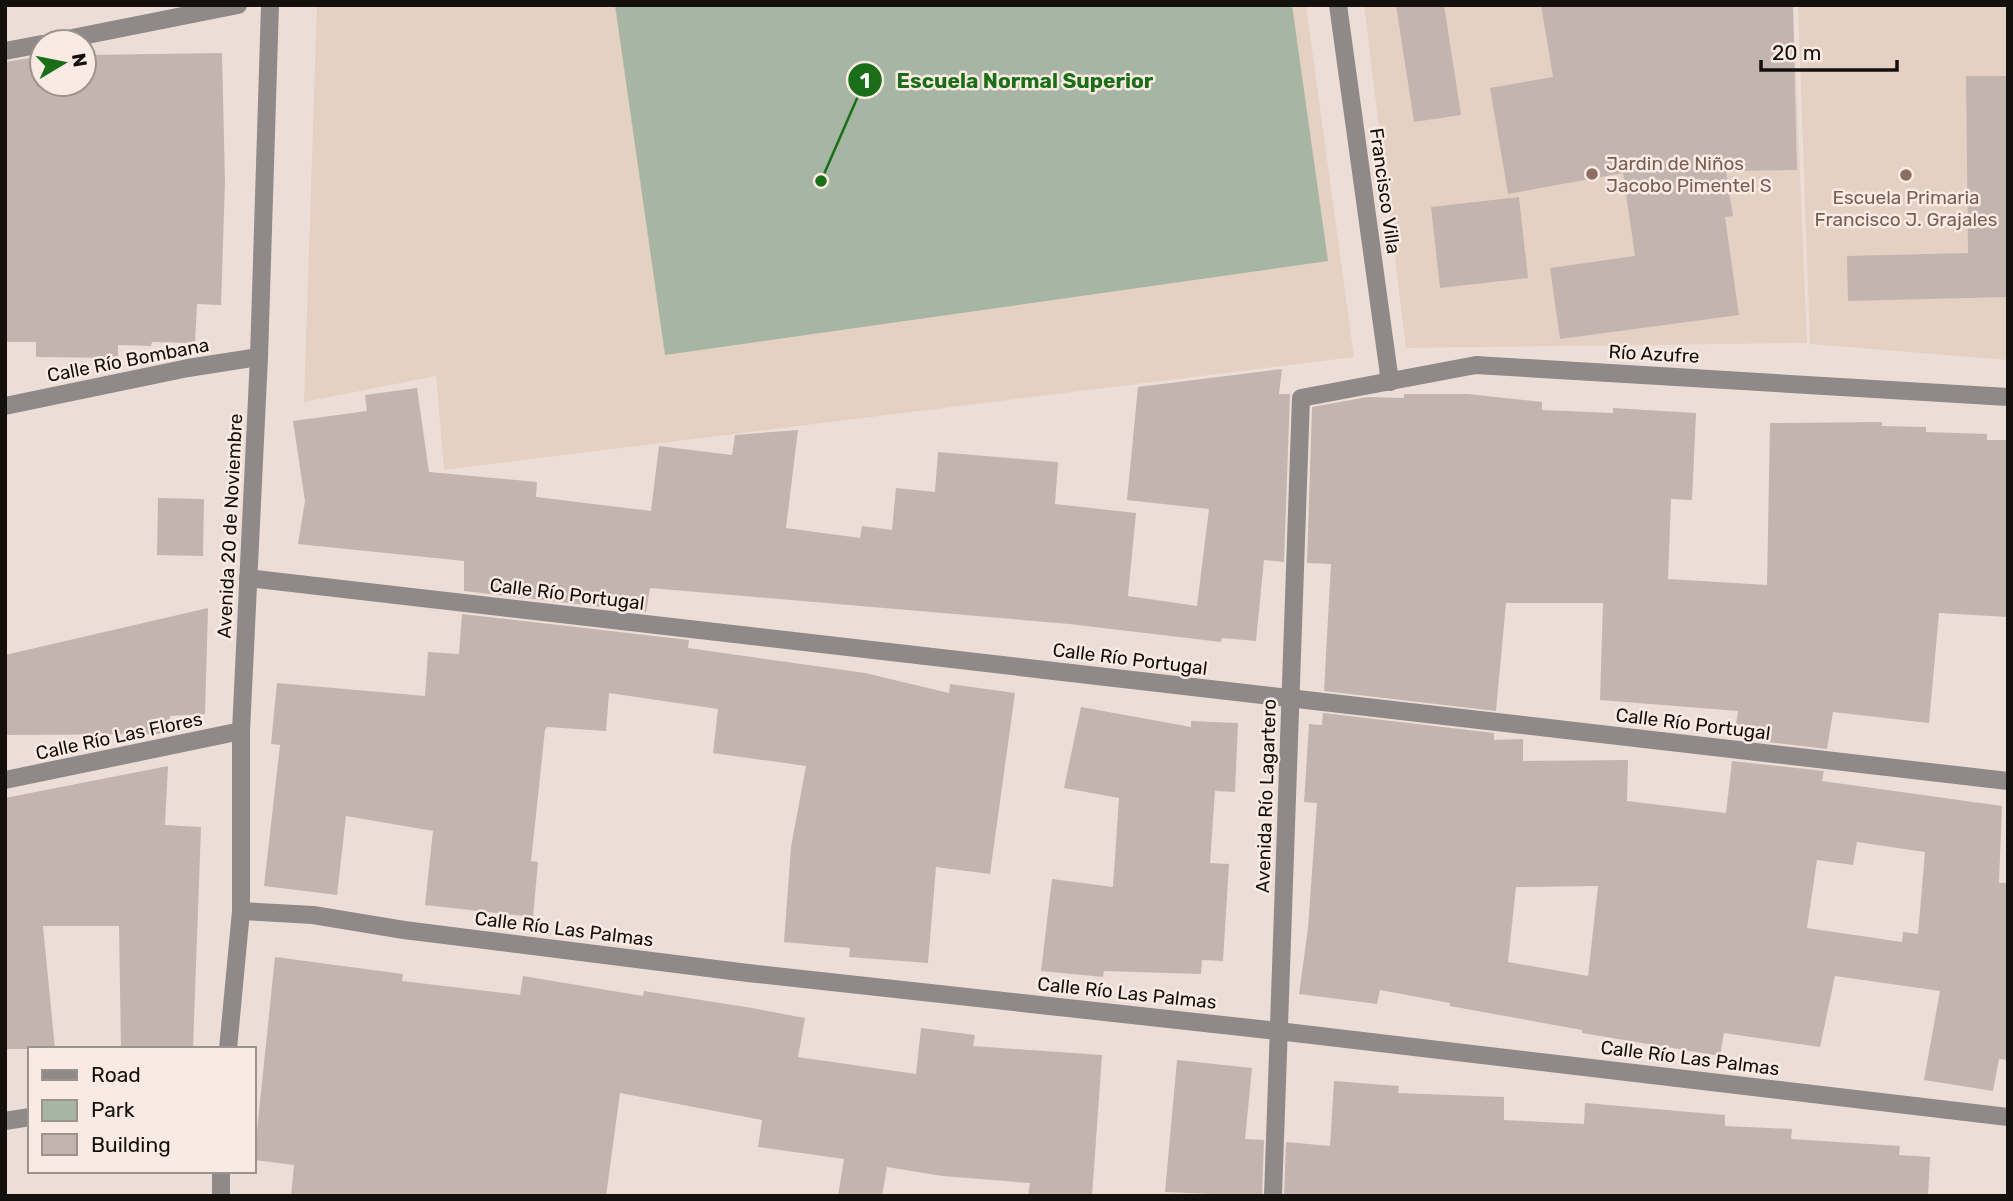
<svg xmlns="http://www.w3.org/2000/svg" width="2013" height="1201" viewBox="0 0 2013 1201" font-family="Rubik,sans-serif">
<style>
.built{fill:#e5d0c4}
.park{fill:#a6b6a3}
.building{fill:#c3b4b0;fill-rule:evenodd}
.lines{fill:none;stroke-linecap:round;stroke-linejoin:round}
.minor{stroke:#8f8989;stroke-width:18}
.education-dot{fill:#8d6e63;stroke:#f9ebe3;stroke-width:2.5}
.labels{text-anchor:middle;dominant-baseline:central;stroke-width:5;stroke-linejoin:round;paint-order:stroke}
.education-label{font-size:19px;fill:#785e54;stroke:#f9ebe3;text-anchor:start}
.street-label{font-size:19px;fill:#14100d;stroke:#f9ebe3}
.leader{fill:none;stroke:#1a6e17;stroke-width:2.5}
.callout-dot{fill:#1a6e17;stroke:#f9ebe3;stroke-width:2.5}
.mark-label{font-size:21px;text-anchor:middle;font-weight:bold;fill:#fff}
.callout-label{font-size:21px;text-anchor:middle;font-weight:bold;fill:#1a6e17;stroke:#f9ebe3;stroke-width:5;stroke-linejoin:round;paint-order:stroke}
</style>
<rect width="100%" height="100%" fill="#ecded6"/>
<g class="built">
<path d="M317,5H1306L1354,357L444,470L436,376L304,402Z"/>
<path d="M1364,5H1793L1807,343L1406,348Z"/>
<path d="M1798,5H2008V360L1810,344Z"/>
</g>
<path class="park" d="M615,5H1292L1328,261L665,355Z"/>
<g class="building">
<path d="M1396,5H1444L1461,115L1414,122Z"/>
<path d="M1541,5H1793L1797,170L1726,171L1733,216L1725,217L1739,315L1560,339L1550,268L1635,256L1623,173L1508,194L1490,88L1553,77Z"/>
<path d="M222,53L225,182L221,305L197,304L195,343L152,342L151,346L118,345V358L36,357V342H5V62L42,56V84H84V55Z"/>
<path d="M1966,76H2008V297L1848,301L1847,256L1968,253Z"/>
<path d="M1519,197L1528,278L1440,288L1431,207Z"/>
<path d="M1282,369L1279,394H1290L1284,562L1264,560L1256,641L1222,638L1221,642L1069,624L650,588L646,612L464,591V561L298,544L305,501L293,421L367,411L365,395L417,388L429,472L537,482L536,497L651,511L659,446L732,455L735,435L798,430L786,528L860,538L862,526L892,530L896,488L935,492L938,452L1058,462L1055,504L1136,513L1128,596L1197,606L1209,509L1127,500L1138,387Z"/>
<path d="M1404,394H1468L1542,402V410L1613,413V408L1696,413L1692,500L1671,499L1668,579L1767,585L1770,423L1882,422V426L1926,427V432L1987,434V440H2008V617L1939,613L1929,723L1833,712L1827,749L1734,738L1738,711L1600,700L1603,603H1506L1496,711L1324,691L1331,564L1307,563L1312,407L1368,397L1404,398Z"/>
<path d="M158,498L204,499L203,556L157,555Z"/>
<path d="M208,608L205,714L170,716L169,734L5,735V655Z"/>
<path d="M462,614L689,640L688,648L865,673L949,693L950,684L1015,693L990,874L936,867L928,963L849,957L850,948L784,942L791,847L806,766L713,753L718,709L609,693L606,731L547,727L545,730L531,861L538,862L533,917L425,905L433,831L346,816L337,895L264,886L280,745L271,744L277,683L425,696L428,652L459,654Z"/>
<path d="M1081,707L1191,727V721L1238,723L1235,792L1215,791L1210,863L1229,864L1223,961L1202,960L1201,974L1104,971L1103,977L1041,971L1052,879L1113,887L1119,798L1064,788Z"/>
<path d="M1323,713L1494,733V740L1523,739V761L1628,760L1627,801L1726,813L1732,761L1824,771L1822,781L2002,806L1999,883H2008V1060L1999,1059L1993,1091L1924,1080L1940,991L1835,976L1820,1047L1724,1033L1720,1056L1582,1033V1030L1450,1006V1003L1380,990L1377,1004L1299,994L1308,928L1317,803L1304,802L1309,724L1322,725ZM1857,842L1925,852L1918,934L1903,932L1902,942L1807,928L1817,860L1853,865ZM1598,886L1588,976L1508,962L1516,887Z"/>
<path d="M168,766L165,825L201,827L193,1049H121L119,926H43L55,1049H5V798Z"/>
<path d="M275,957L403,974L402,981L520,995L523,976L643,996L644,991L752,1008L805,1018L798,1057L916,1074L921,1028L975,1035L973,1046L1102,1055L1092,1196H1028L1030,1183L942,1176L887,1167L882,1196H838L844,1159L758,1147L762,1120L620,1093L606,1196H291L294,1165L254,1160Z"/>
<path d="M1177,1060L1252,1068L1245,1139L1264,1140L1262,1196L1165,1192Z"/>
<path d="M1334,1081L1399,1086L1398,1093L1504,1097V1120L1584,1124L1585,1103L1725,1115V1126L1792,1129L1791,1139L1900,1146L1899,1155L1930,1157L1928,1196H1284L1286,1142L1330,1146Z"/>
</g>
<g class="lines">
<g class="minor">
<path d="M1338,5L1390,382"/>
<path d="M52,42L238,5"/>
<path d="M5,51L42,44"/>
<path d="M5,406L188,368L259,357"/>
<path d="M248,578L2008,781"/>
<path d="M5,780L241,731"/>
<path d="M241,911L313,915L404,930L748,973L1278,1031L2008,1117"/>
<path d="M228,1049L241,911V731L259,357L270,5"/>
<path d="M5,1121L30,1117"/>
<path d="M221,1196V1171"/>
<path d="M1273,1196L1301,398L1476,365L2008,397"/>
</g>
</g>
<g class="education-dot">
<circle cx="1592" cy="174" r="7"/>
<circle cx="1906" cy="175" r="7"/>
</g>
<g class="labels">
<g class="education-label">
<text x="1606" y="163">Jardin de Niños<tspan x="1606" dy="22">Jacobo Pimentel S</tspan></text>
<text x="1906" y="197" text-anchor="middle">Escuela Primaria<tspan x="1906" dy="22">Francisco J. Grajales</tspan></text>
</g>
<g class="street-label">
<text transform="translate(1385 191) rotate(82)">Francisco Villa</text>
<text transform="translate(1654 354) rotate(3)">Río Azufre</text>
<text transform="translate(128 360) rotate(-11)">Calle Río Bombana</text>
<text transform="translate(230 526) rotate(-87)">Avenida 20 de Noviembre</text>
<text transform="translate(567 594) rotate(7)">Calle Río Portugal</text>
<text transform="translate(1130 659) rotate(7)">Calle Río Portugal</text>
<text transform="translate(1693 724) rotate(7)">Calle Río Portugal</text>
<text transform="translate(119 736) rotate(-12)">Calle Río Las Flores</text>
<text transform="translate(1266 796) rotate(-88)">Avenida Río Lagartero</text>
<text transform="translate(564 929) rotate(7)">Calle Río Las Palmas</text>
<text transform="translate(1127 993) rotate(6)">Calle Río Las Palmas</text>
<text transform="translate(1690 1058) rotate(7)">Calle Río Las Palmas</text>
</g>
</g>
<path class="leader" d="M821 181L865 80"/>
<g class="callout-dot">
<circle cx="821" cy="181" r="7"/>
<circle cx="865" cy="80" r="18"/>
</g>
<g class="mark-label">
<text x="865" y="88">1</text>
</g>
<g class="callout-label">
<text x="1025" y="88">Escuela Normal Superior</text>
</g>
<rect width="2013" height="1201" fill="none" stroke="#14100d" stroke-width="14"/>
<rect x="28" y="1047" width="228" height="126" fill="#f9ebe3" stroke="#9d938d" stroke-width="2"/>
<rect x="42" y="1070" width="35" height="10" fill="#8f8989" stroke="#9d938d" stroke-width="2"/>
<text x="91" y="1082" font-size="21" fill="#14100d">Road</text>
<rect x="42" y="1100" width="35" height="21" fill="#a6b6a3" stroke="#9d938d" stroke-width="2"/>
<text x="91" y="1117" font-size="21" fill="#14100d">Park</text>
<rect x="42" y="1134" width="35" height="21" fill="#c3b4b0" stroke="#9d938d" stroke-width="2"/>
<text x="91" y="1152" font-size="21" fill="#14100d">Building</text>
<g transform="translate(63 63) rotate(80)"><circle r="33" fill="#f9ebe3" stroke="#9d938d" stroke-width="2"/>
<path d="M0-5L12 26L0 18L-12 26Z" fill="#1a6e17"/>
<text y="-10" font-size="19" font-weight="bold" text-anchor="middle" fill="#14100d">N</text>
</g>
<path d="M1761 60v10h136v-10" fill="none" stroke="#14100d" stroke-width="3.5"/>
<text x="1772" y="60" font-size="21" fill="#14100d" stroke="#f9ebe3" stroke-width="5" paint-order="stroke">20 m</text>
</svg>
